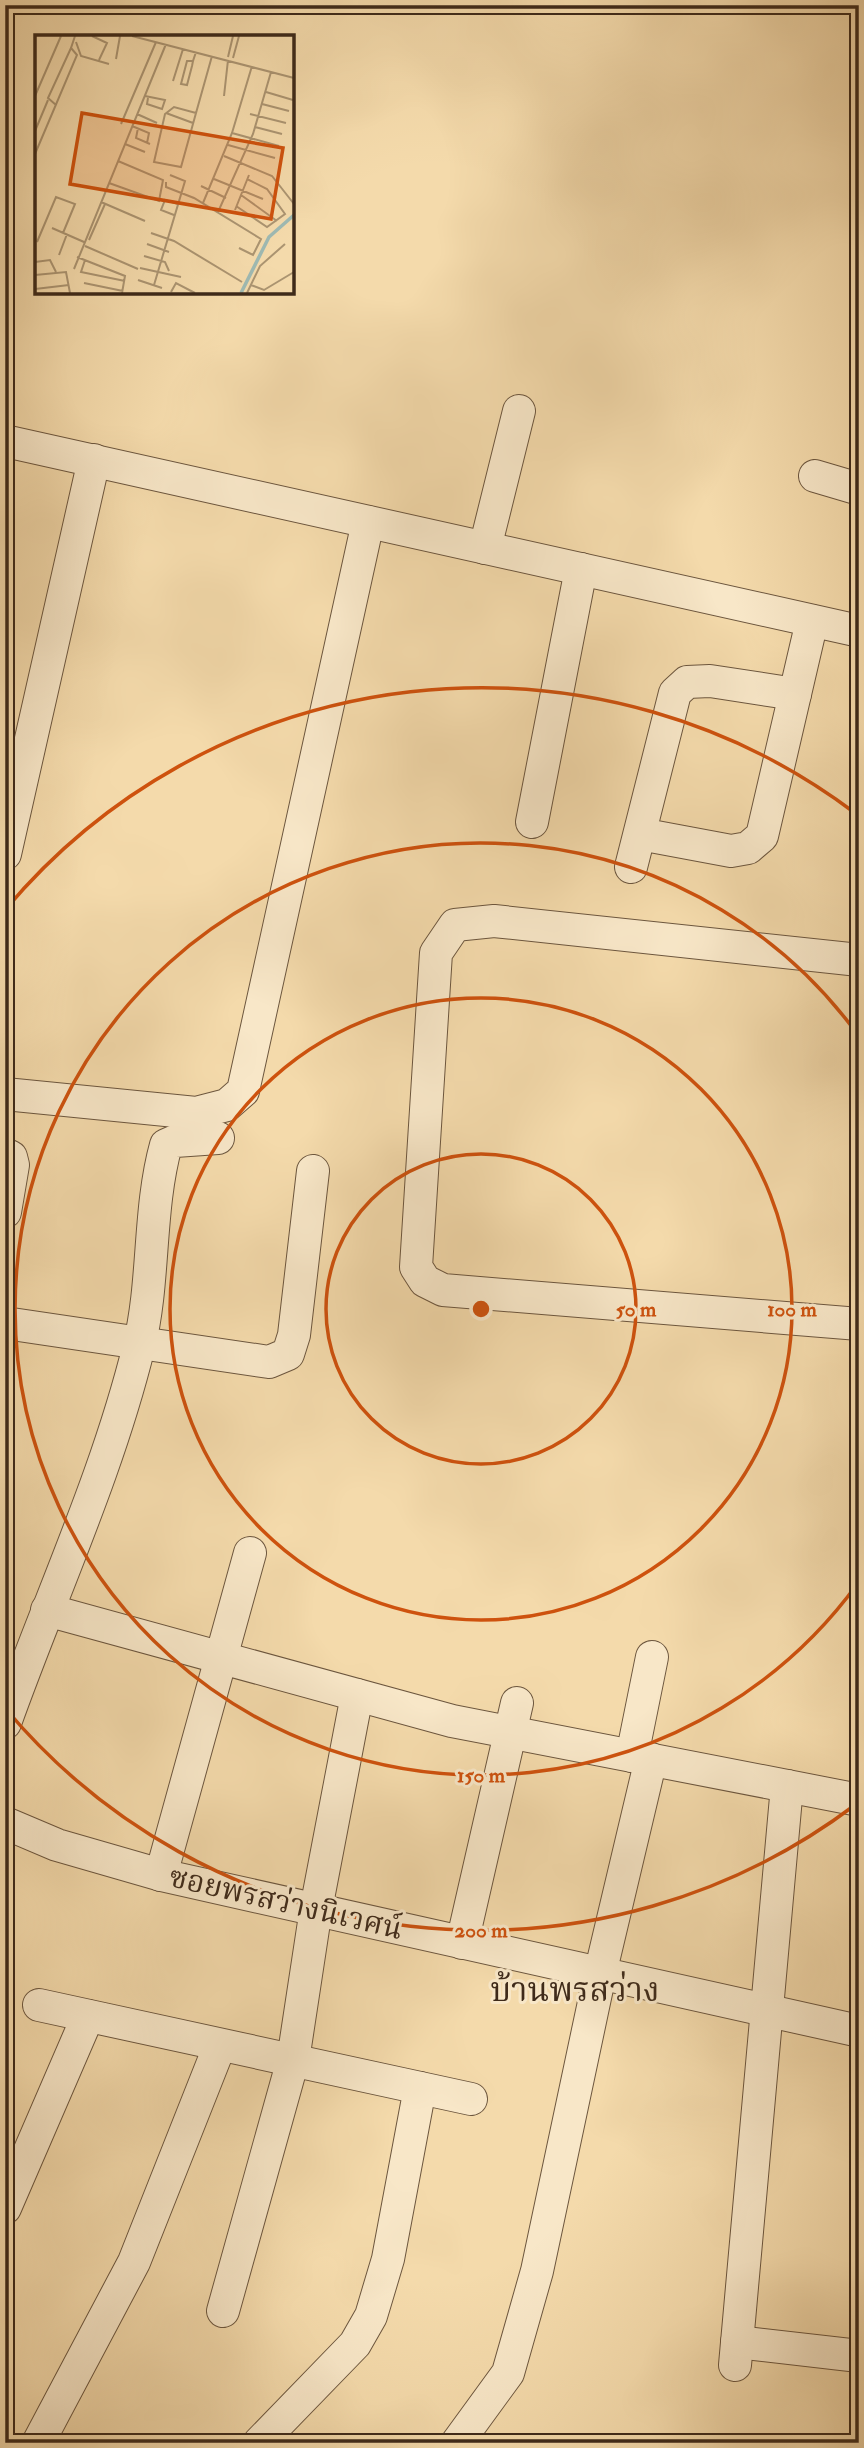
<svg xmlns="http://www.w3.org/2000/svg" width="864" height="2448" viewBox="0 0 864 2448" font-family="'IM FELL Double Pica','Noto Serif Thai',serif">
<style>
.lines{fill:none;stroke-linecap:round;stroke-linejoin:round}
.minor-casing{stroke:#6c563e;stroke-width:34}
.minor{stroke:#f8e7c8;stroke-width:32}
.ring{fill:none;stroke:#ce520e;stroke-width:3.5}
.labels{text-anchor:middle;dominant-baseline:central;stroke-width:6;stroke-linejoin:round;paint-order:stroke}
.street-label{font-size:30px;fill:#3e2a1a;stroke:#f8e7c8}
.quarter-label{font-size:33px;fill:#3e2a1a;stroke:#f8e7c8}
.inset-river{fill:none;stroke:#9eb9b2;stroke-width:3.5}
.inset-road{fill:none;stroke:#ab9471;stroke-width:2}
.view{fill:#ce520e;fill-opacity:0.15;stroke:#ce520e;stroke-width:3.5}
.inset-edge{fill:none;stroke:#3e2a1a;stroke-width:3.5}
.centre{fill:#ce520e;stroke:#f8e7c8;stroke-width:3.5}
.ring-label{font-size:21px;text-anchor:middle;font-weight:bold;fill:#ce520e;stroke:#f8e7c8;stroke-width:6;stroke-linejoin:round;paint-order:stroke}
</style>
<rect width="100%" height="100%" fill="#f4daab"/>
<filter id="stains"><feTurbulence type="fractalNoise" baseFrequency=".00286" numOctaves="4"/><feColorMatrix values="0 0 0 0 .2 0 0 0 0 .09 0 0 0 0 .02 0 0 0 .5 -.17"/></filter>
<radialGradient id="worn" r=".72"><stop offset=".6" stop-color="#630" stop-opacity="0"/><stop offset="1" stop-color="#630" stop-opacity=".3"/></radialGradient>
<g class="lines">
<g class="minor-casing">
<g id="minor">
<path d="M5,441L859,631"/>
<path d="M815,476L859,489"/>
<path d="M485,548L519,411"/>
<path d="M532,822L581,569"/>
<path d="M640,834L731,851L748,848L762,836L812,621"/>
<path d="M5,854L94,460"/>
<path d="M631,867L675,693L687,682L710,681L795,694"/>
<path d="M859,960L494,921L455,925L436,953L416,1267L425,1281L443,1290L859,1324"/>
<path d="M5,1094L196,1113L227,1105L243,1091L368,522"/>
<path d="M5,1154L11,1157L13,1165L5,1212"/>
<path d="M5,1323L269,1362L288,1354L294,1335L313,1171"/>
<path d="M47,1610L452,1721L859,1800"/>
<path d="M5,1723C50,1597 107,1476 139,1346C155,1281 148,1210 166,1145L175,1141L218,1138"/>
<path d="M632,1756L652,1657"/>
<path d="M5,1823L57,1845L161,1875L859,2031"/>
<path d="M161,1875L250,1553"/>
<path d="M462,1943L517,1703"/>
<path d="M39,2005L471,2099"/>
<path d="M5,2208L88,2016"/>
<path d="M223,2311L293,2060L316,1909L357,1695"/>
<path d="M737,2342L859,2356"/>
<path d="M735,2365L787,1786"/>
<path d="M38,2443L134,2262L220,2045"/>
<path d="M259,2443L355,2344L371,2316L388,2259L420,2088"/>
<path d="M457,2443L508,2373L537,2271L600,1974L651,1759"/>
</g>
</g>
<use href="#minor" class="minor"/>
</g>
<g class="ring">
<circle cx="481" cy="1309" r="155"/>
<circle cx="481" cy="1309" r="311"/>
<path d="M858 1583A466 466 0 1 1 858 1035"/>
<path d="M855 1805A621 621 0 0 1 5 1708M5 910A621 621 0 0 1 855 813"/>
</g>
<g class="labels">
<g class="street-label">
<text transform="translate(286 1903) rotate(13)">ซอยพรสว่างนิเวศน์</text>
</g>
<g class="quarter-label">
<text x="575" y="1990">บ้านพรสว่าง</text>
</g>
</g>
<g transform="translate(35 35)">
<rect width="259" height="259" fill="#f4daab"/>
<path class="inset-river" d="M206,258L234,202L259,180"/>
<path class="inset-road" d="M57,1L72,8L64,25M97,1L259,43M41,7L46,21L74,29M193,22L198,1M198,23L204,1M81,24L85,1M158,26H152L146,49L152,50L157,31L158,26L161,17M138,46L148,14M231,57L258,65M0,61L26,1M110,61L130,65L127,74L112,69L113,63M189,61L193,25M227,69L254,76M21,70L13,63L36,13M131,78L158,88M161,78L146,132L119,127L130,79L139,72L161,78L177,21M102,79L122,88M215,79L251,88M86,89L121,7M97,91L114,98L112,108M220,92L247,99M103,93L101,103L115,109M0,96L13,65M197,98L244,111M90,109L110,117M193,110L240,123M0,119L42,20L36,13L40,1M189,121L237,141L259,169M179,144L228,164M131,147V152L159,163L226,204L218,220L204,213M74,148L124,166L128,145L83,126M166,151L191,163M206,160L242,186M66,167L110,186M168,168L197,98L217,31M201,171L232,192L250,179L232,154L212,144M200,175L214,140M183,177L218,99L236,37M139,180L126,175L130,165L143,169M17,193L49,207M116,198L139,206L207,247M54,205L70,169M2,207L21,162L40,169L28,198M112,209L134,217M50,211L103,234M24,220L32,199M109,221L130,227L134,236M42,222L90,241L87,258M50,225L46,237L90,246M0,227L15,225L21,237M105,233L146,242M39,234L131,9M0,240L31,237L35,258M103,245L127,253M49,248L88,256M119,250L150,146L135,140M216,250L229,255L259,237M0,254L34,250M136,257L141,248L160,258M212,258L225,231L250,209"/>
<path class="view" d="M47,78L248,113L236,184L35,149Z"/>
<rect width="259" height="259" class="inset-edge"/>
</g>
<circle cx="481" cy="1309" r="10" class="centre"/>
<g class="ring-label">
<text x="636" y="1316">50 m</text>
<text x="792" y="1316">100 m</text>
<text x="481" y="1782">150 m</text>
<text x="481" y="1937">200 m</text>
</g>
<rect width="864" height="2448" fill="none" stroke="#f4daab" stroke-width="28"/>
<rect x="7" y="7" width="850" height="2434" fill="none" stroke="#3e2a1a" stroke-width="3.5"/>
<rect x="14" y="14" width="836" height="2420" fill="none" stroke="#3e2a1a" stroke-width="2"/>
<rect width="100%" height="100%" filter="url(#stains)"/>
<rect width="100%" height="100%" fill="url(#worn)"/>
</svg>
